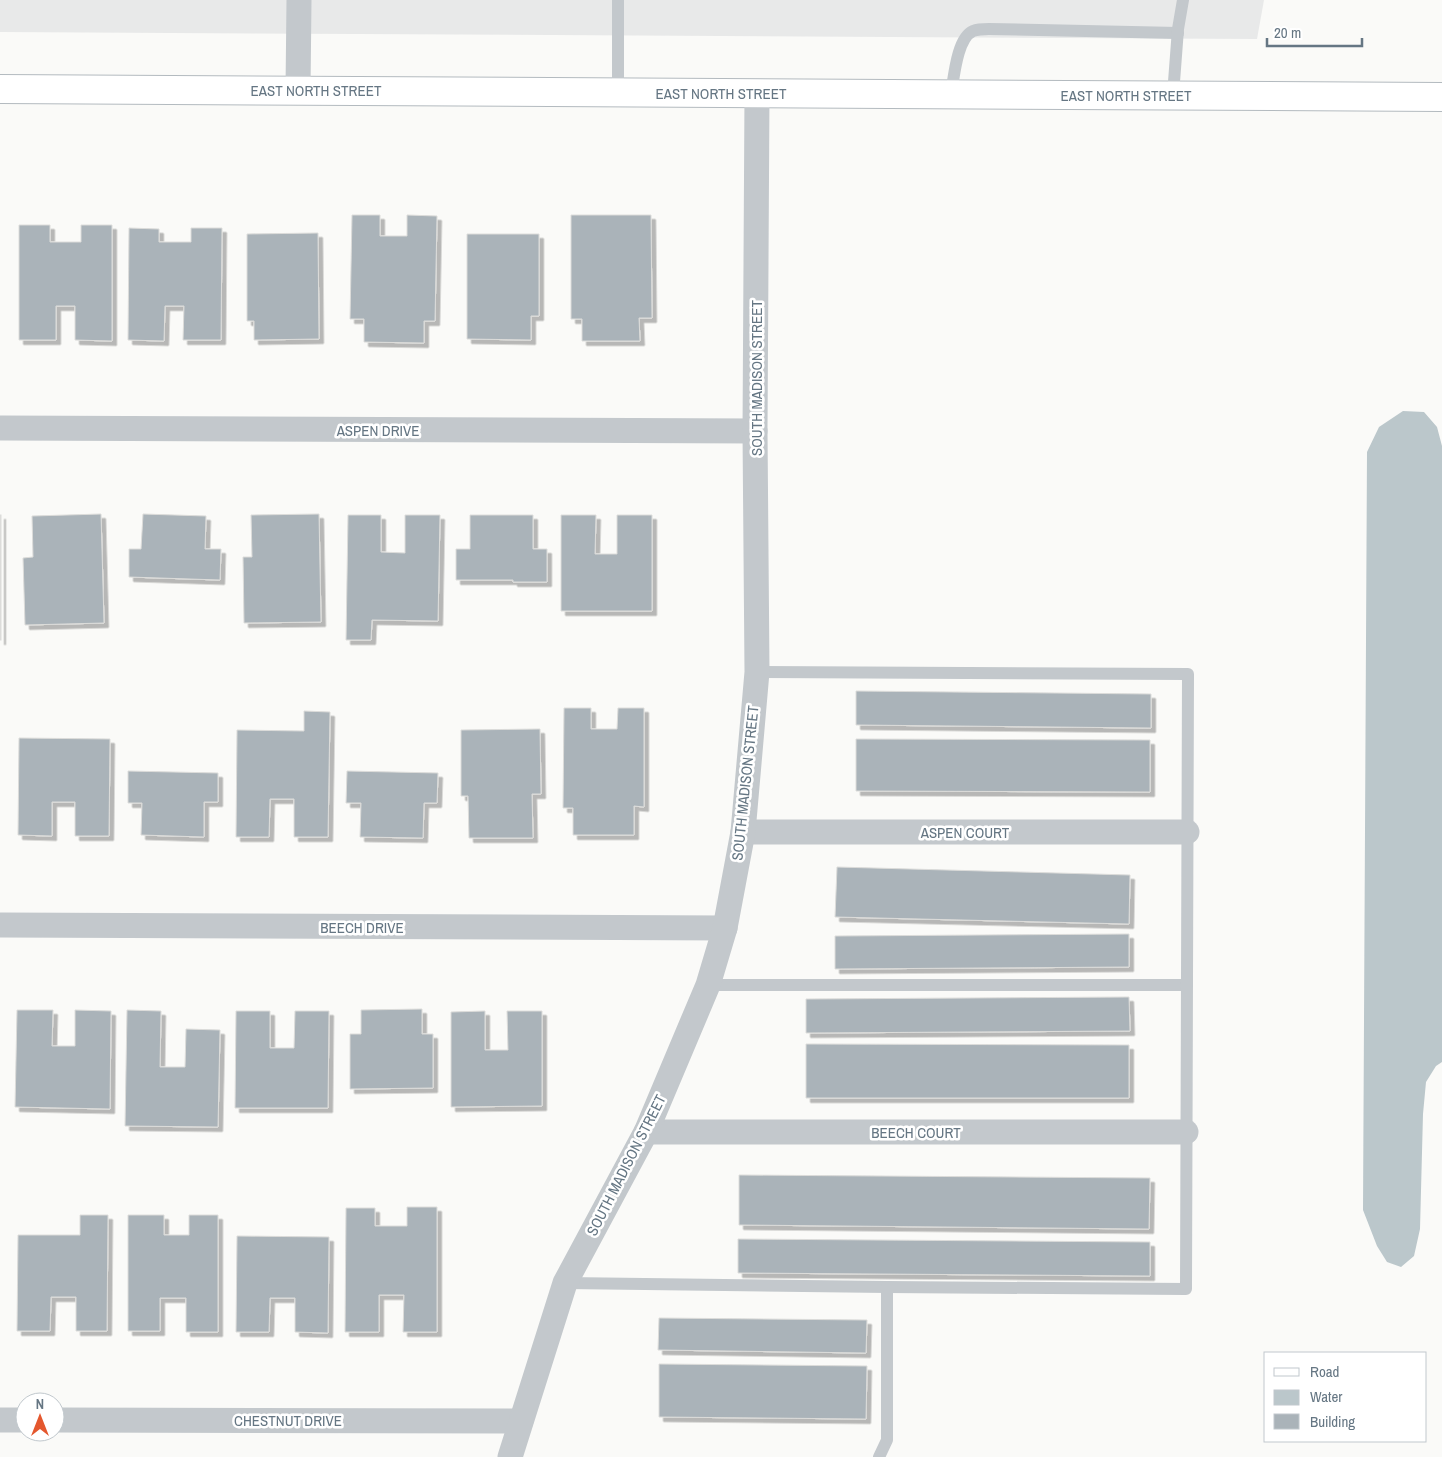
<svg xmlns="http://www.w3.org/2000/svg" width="1442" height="1457" viewBox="0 0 1442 1457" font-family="'Archivo Narrow',sans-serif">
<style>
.built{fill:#e8e9e9}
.water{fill:#bbc7cb}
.building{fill:#aab3b9;stroke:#dcdcda;filter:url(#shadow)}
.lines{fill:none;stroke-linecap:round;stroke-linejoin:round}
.secondary-casing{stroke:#b3babf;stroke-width:30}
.lane{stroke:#c3c8cc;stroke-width:12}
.street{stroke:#c3c8cc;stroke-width:25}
.secondary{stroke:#fff;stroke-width:28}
.labels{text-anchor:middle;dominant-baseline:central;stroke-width:5;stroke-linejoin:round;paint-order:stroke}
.street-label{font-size:15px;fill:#657683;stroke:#fff}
</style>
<defs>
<filter id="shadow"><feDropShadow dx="4.5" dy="4.5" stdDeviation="0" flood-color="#0004"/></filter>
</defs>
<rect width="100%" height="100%" fill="#fafaf8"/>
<path class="built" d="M0,0H1264L1257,39L0,32Z"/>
<path class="water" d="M1403,411L1424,412L1437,427L1442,446V1062L1436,1066L1426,1082L1423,1114L1420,1229L1414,1256L1401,1267L1387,1262L1377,1246L1363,1210L1367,452L1379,427Z"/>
<g class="building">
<path d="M352,215H380V236H407V215L437,216L435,321H424V343L364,342V319H350Z"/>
<path d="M571,215H651L652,318H639L640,341H582V319H571Z"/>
<path d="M19,225H50V242H81V225H112V341L75,340V306H56V340H19Z"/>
<path d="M129,228L159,229V242H191V228H222L221,340H183L184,306H165L164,341L128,340Z"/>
<path d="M318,233L319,339L254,340V321H247V234Z"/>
<path d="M467,234H539V316H531V340L467,339Z"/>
<path d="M101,514L104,623L25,625L23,558L33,557L32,516Z"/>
<path d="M143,514L206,516L205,549H221L220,580L129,577V549H141Z"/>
<path d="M319,514L321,622L244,623L243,557H252L251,515Z"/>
<rect x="0" y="515" width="1" height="125"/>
<path d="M348,515H381V552L405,553V515H440L438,621L372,620L371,640H346Z"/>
<path d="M470,515H533V549H547V582H513V580H456V549H470Z"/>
<path d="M561,515H596L595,554H617V515H652V611H561Z"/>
<path d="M856,691L1151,694V728L856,725Z"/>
<path d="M564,708H591V729H617L618,708H644V807L634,806V835H573V808H563Z"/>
<path d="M304,711L330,712L328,837H294V799H270L269,837H236L237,730L304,731Z"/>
<path d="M540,729L541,794H532L533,838H469L468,796H461V730Z"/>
<path d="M19,738L110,739L109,836H75V802H52V836L18,835Z"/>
<path d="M856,739L1150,740V792L856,791Z"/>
<path d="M128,771L218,773V802H204V837L141,835L142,803H128Z"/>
<path d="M347,771L438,773L437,803H424L423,838L360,837L361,803H346Z"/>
<path d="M837,867L1130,875L1129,924L835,917Z"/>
<path d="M1129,934V967L835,969V936Z"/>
<path d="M1129,997L1130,1031L806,1033V999Z"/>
<path d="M422,1009V1034H433V1088L350,1089V1034H361V1010Z"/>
<path d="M17,1010H53L52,1046H75V1010L111,1011L110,1109L15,1107Z"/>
<path d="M127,1010L161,1011L160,1067H185L186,1029L220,1030L218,1127L125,1126Z"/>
<path d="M236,1011H270V1048H294L295,1011H329L328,1108H235Z"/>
<path d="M485,1011V1050H508L507,1011H542V1106L451,1107V1012Z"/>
<path d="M806,1044L1129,1045V1098H806Z"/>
<path d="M739,1175L1150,1178L1149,1229L739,1225Z"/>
<path d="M407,1207H437V1332H403L404,1295H379V1332H345L346,1208H375V1226H407Z"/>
<path d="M80,1215H108L107,1331H76V1297H51L50,1331H17L18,1235H80Z"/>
<path d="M128,1215H164V1235H189V1215H218V1332H186V1298H160V1331H128Z"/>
<path d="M237,1236L329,1237L328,1333L295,1332V1298H270L269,1332H236Z"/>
<path d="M738,1239L1150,1242V1276L738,1273Z"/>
<path d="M659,1318L867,1320L866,1353L658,1350Z"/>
<path d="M659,1364L867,1366L866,1419L659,1417Z"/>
</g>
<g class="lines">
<g class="secondary-casing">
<path id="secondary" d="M0,89L1442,97"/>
</g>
<g class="lane">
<path d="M618,0V92"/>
<path d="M951,94C954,77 957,38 973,31C978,29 985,29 989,29L1178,33"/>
<path d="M1173,95L1178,29L1183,0"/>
<path d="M708,985H1187"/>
<path d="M565,1283L887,1287L1186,1289L1188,674L757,672"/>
<path d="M879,1457L887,1440V1287"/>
</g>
<g class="street">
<path d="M298,90L299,0"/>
<path d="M0,428L755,431"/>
<path d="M743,832H1187"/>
<path d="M0,925L725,928"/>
<path d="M646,1132H1186"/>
<path d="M0,1420H25"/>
<path d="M55,1420L521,1421"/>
<path d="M510,1457L565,1283L646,1132L708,985L725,928L743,832L757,672L755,431L757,93"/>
</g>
<use href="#secondary" class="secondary"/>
</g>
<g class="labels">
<g class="street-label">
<text x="316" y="90">EAST NORTH STREET</text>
<text x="721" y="93">EAST NORTH STREET</text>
<text x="1126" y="95">EAST NORTH STREET</text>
<text transform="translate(756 378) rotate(-90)">SOUTH MADISON STREET</text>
<text x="378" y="430">ASPEN DRIVE</text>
<text transform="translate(745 783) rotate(-84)">SOUTH MADISON STREET</text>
<text x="965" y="832">ASPEN COURT</text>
<text x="362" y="927">BEECH DRIVE</text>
<text x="916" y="1132">BEECH COURT</text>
<text transform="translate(626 1165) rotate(-63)">SOUTH MADISON STREET</text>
<text x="288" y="1420">CHESTNUT DRIVE</text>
</g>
</g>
<rect x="1264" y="1352" width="162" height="90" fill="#ffffff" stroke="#c1c8cd"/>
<rect x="1274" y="1368" width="25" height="8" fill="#ffffff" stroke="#c1c8cd"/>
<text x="1310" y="1377" font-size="15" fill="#657683">Road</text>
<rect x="1274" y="1390" width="25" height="15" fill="#bbc7cb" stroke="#c1c8cd"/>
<text x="1310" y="1402" font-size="15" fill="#657683">Water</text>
<rect x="1274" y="1414" width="25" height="15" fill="#aab3b9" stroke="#c1c8cd"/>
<text x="1310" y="1427" font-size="15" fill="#657683">Building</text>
<g transform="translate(40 1417)"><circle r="24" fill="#ffffff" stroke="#c1c8cd"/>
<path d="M0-4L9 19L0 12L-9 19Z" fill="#e4572e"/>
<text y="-8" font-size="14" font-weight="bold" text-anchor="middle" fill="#657683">N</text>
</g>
<path d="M1267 38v8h95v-8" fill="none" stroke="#657683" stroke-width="2.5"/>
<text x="1274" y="38" font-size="15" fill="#657683" stroke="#ffffff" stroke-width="4" paint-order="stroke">20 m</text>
</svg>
